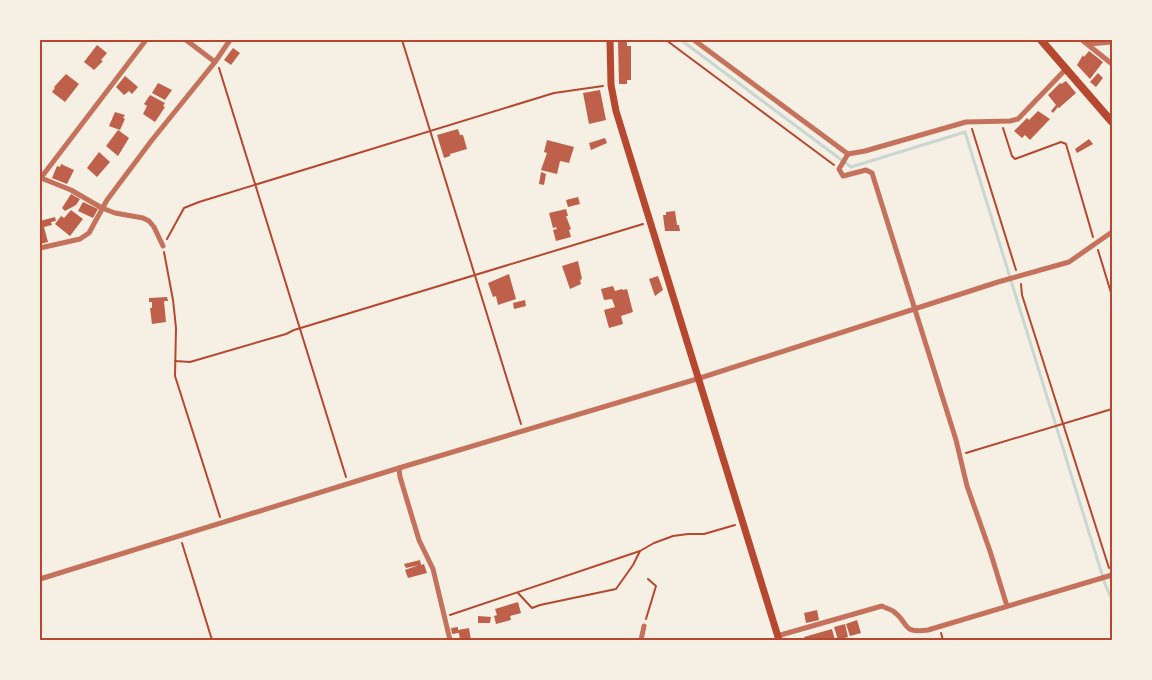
<svg xmlns="http://www.w3.org/2000/svg" width="1152" height="680" viewBox="0 0 1152 680" font-family="Lato,sans-serif">
<style>
.lines{fill:none;stroke-linecap:round;stroke-linejoin:round}
.stream{stroke:#c9d6d2;stroke-width:3}
.building{fill:#bf614a}
.path{stroke:#b5482f;stroke-width:2}
.minor{stroke:#c5725c;stroke-width:5}
.secondary{stroke:#b5482f;stroke-width:7}
.primary{stroke:#b5482f;stroke-width:8}
.neatline{fill:none;stroke:#b5482f;stroke-width:2}
</style>
<rect width="100%" height="100%" fill="#f6efe4"/>
<g class="lines">
<path class="stream" d="M681,40L851,167L965,132L1105,584L1112,600"/>
</g>
<g class="building">
<path d="M618,40H627V46H631V80H627V84H619Z"/>
<path d="M97,45L107,53L101,60L103,61L94,70L84,62Z"/>
<path d="M233,48L240,53L231,65L224,60Z"/>
<path d="M1089,51L1103,62L1090,79L1077,65L1083,55L1084,57Z"/>
<path d="M1098,73L1103,78L1096,87L1090,82Z"/>
<path d="M66,74L79,84L65,102L52,92L55,88L54,87Z"/>
<path d="M125,76L138,87L132,94L129,91L124,95L116,87Z"/>
<path d="M1066,81L1076,93L1059,108L1058,107L1053,113L1051,111L1056,105L1048,95L1060,83L1061,84Z"/>
<path d="M158,83L172,90L165,100L152,93Z"/>
<path d="M600,90L606,120L589,124L583,93Z"/>
<path d="M150,95L165,103L163,106L165,107L155,122L143,114L147,106L144,104Z"/>
<path d="M1038,111L1050,119L1030,140L1025,135L1022,138L1014,131L1027,118L1029,120Z"/>
<path d="M115,112L125,115L123,118L125,119L120,130L109,126Z"/>
<path d="M458,129L460,135H463L467,149L450,154V156L444,158L437,135Z"/>
<path d="M118,130L129,138L118,156L106,146Z"/>
<path d="M605,138L607,143L591,150L589,143Z"/>
<path d="M1089,139L1093,144L1077,153L1075,149Z"/>
<path d="M547,140L574,147L569,163L560,161L557,174L541,170L547,153L544,152Z"/>
<path d="M99,152L110,162L97,177L87,168Z"/>
<path d="M61,164L74,170L67,184L52,178L57,166L60,167Z"/>
<path d="M541,172L546,174L544,185L539,184Z"/>
<path d="M71,194L80,199L76,205L65,211L62,208Z"/>
<path d="M578,197L580,204L568,207L566,200Z"/>
<path d="M83,202L98,209L93,218L78,211Z"/>
<path d="M566,209L568,216H566L571,229L569,230L571,237L556,241L553,230L557,229L556,227L553,228L549,213Z"/>
<path d="M71,210L83,219L70,236L55,224L61,216L64,218Z"/>
<path d="M675,211L677,225H679L680,231H665L663,215H666V212Z"/>
<path d="M55,217L56,221L51,222L52,225L44,227L48,242L40,244V221Z"/>
<path d="M578,261L582,279L580,280L581,284L570,289L562,266Z"/>
<path d="M509,274L516,299L498,305L496,296L493,297L488,283Z"/>
<path d="M658,276L663,290L655,296L649,279Z"/>
<path d="M613,286L615,291L622,289L623,290L627,289L633,312L621,316L623,324L609,328L604,310L615,307L612,299L604,300L601,289Z"/>
<path d="M167,297L168,301H164L166,322L152,324L150,308H152V302H149V298Z"/>
<path d="M525,300L526,306L514,309L513,303Z"/>
<path d="M420,560L421,565L424,564L427,573L408,578L405,570L419,565L406,568L404,564Z"/>
<path d="M518,602L521,613L510,616L511,620L496,624L494,616L497,615L495,609Z"/>
<path d="M817,610L819,620L806,623L804,613Z"/>
<path d="M478,616L491,617L490,623H478Z"/>
<path d="M857,620L861,633L850,636L846,624Z"/>
<path d="M845,624L848,637L838,640L834,627Z"/>
<path d="M458,627V630L469,628L471,640H460L459,633L452,634L451,628Z"/>
<path d="M832,629L835,640H805L804,637Z"/>
</g>
<g class="lines">
<g class="path">
<path d="M402,40L521,424"/>
<path d="M666,40L834,165"/>
<path d="M219,68L346,477"/>
<path d="M1003,128L1012,156L1015,159L1061,142L1066,144L1093,237"/>
<path d="M972,129L1016,270"/>
<path d="M167,239L184,208L199,202L554,93L603,86"/>
<path d="M1098,250L1112,296"/>
<path d="M164,252L173,300L176,328L175,376L220,517"/>
<path d="M1021,284L1022,295L1109,568"/>
<path d="M175,361L190,362L286,334L294,330L643,224"/>
<path d="M966,453L1112,409"/>
<path d="M182,543L212,640"/>
<path d="M518,593L532,608L540,605L616,589L633,565L640,551"/>
<path d="M450,615L640,551L654,543L673,536L688,534H704L735,525"/>
<path d="M646,619L656,586L648,579"/>
<path d="M941,633L943,640"/>
</g>
<g class="minor">
<path d="M186,40L215,62"/>
<path d="M694,40L848,154"/>
<path d="M1082,40L1112,64"/>
<path d="M1088,44L1112,42"/>
<path d="M41,178L71,190L102,208L115,213L143,218L149,221L154,227L163,246"/>
<path d="M40,179L146,40"/>
<path d="M40,248L80,239L89,233L107,200L152,140L215,62L230,40"/>
<path d="M399,468L400,477L419,540L433,569L450,640"/>
<path d="M40,579L399,468L697,379L998,282L1069,262L1112,232"/>
<path d="M1007,606L990,551L967,486L956,440L872,173L866,170L843,176L839,169L848,154L865,151L966,122L1010,121L1018,119L1066,69"/>
<path d="M777,636L882,606C885,608 890,609 893,611C910,623 901,634 928,630L1112,575"/>
<path d="M641,640L644,626"/>
</g>
<path class="secondary" d="M610,40L611,85L616,111L779,640"/>
<path class="primary" d="M1041,40L1112,122"/>
</g>
<rect width="1152" height="680" fill="none" stroke="#f6efe4" stroke-width="82"/>
<rect x="41" y="41" width="1070" height="598" class="neatline"/>
</svg>
